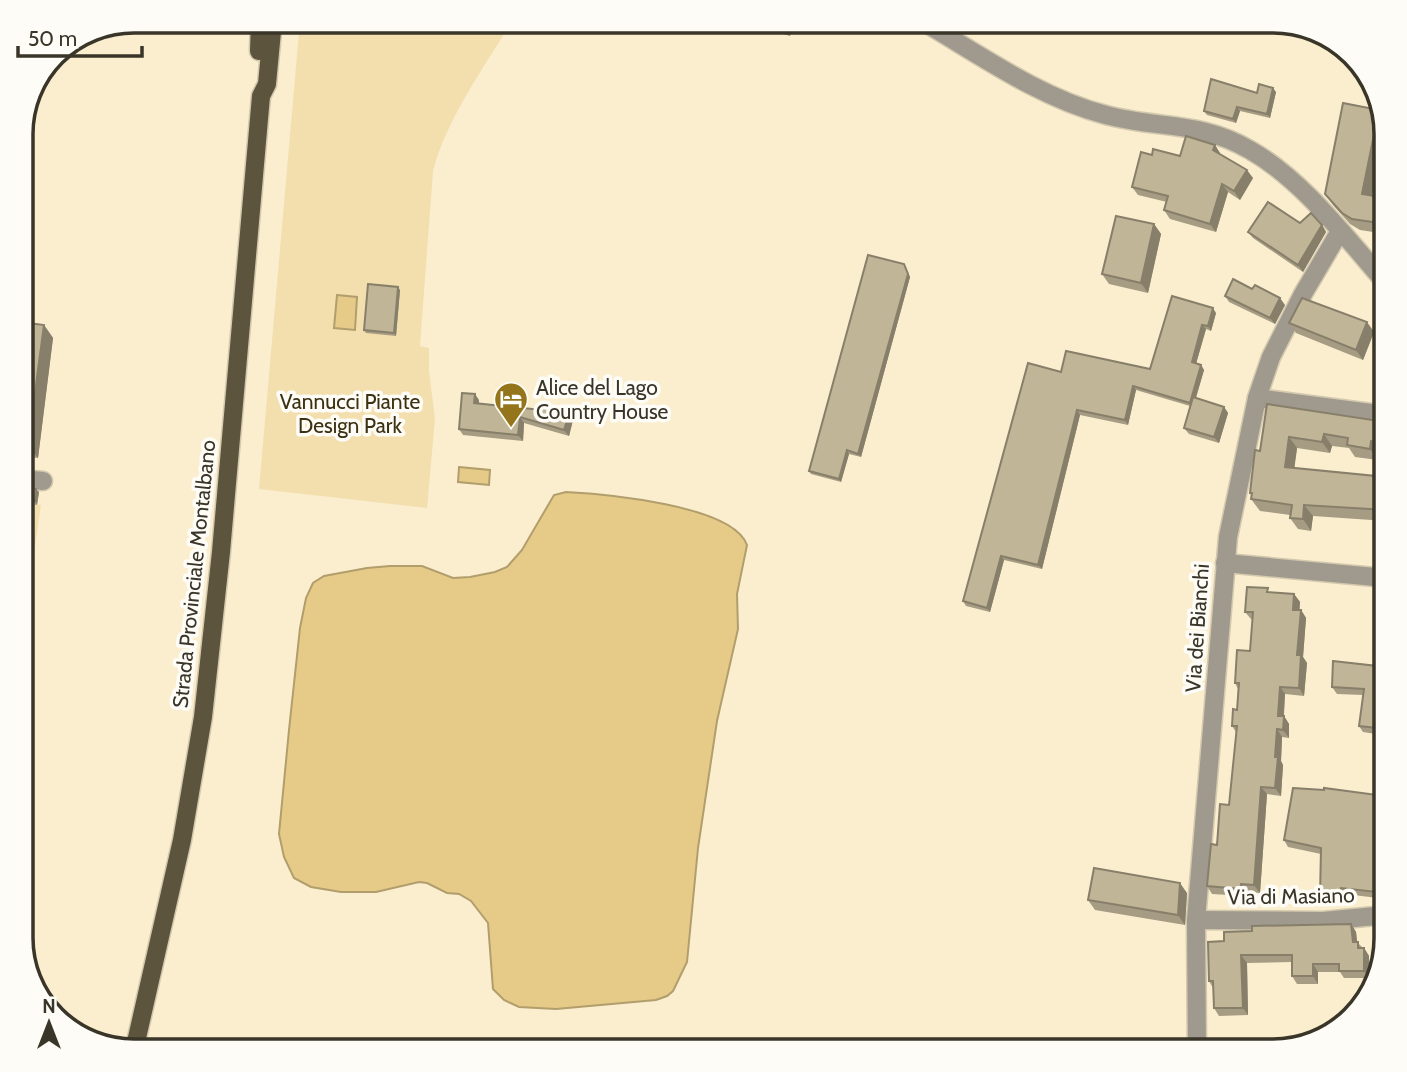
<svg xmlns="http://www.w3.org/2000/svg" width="1407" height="1072" viewBox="0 0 1407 1072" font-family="Cabin,sans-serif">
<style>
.green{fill:#f3dfae}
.water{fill:#e6cb88;stroke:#b29e6c;stroke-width:2}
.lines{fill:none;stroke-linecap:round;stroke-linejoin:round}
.minor-casing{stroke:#d4c9ae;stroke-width:21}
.major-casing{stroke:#d4c9ae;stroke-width:21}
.minor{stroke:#9f9a8d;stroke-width:18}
.major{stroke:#5d543e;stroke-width:18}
.wall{fill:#a69c83}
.shaded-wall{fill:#877f6a}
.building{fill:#c1b598;stroke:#877f6a;stroke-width:2}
.labels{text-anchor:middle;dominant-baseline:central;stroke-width:7;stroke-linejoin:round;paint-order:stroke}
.poi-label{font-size:21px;fill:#3a3529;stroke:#fefcf6;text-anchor:start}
.park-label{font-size:21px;fill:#3d3113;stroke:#fefcf6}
.street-label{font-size:21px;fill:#3a3529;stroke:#fefcf6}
.rim{fill:none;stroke:#3a3529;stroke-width:3.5}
</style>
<rect width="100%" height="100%" fill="#faeecf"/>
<g class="green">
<path d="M300,21H512C484,68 447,118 433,171L420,346L429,348V371L435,419L427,508L259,489Z"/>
<path d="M21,502L41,505L26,608H21Z"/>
</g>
<g class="water">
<path d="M337,295L357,297L355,330L334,328Z"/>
<path d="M459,467L490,470L489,485L458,482Z"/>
<path d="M566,492C604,494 733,505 747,545L737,594L738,629L717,721L698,848L687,962L673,991L667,996L656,1000L556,1009L519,1007L504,1000L493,989L488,923L471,901L459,894L447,893L427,883L419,882L376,892H341L311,887L294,878L284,857L279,834L289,730L300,628L306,598L313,583L324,576L367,568L390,566H422L453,578L470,577L495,572L507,567L522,550L554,495Z"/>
</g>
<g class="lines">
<g class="minor-casing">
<g id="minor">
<path d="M922,21C980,55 1040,98 1106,115C1158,129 1201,121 1250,150C1303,180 1346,238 1386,283"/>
<path d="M1257,398L1386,415"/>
<path d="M21,479L43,481"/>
<path d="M1225,563L1386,578"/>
<path d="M1386,636L1383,655L1386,660"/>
<path d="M1196,920L1323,921L1386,915"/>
<path d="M1197,1051L1196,920L1228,537L1257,398L1271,357L1303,294L1340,231"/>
</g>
</g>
<g class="major-casing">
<g id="major">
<path d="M259,51L260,21"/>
<path d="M134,1051L182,840L203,717L221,552L261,96L267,84L273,21"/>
</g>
</g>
<use href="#minor" class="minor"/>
<use href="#major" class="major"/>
</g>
<g class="wall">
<path d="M757,21H794L790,36L762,28Z"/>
<path d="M1276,92L1270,118L1240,111L1236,123L1207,115L1204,111L1257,93Z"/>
<path d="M1382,115L1385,130L1372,196L1386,198V234L1360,230L1350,224L1333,205L1325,194Z"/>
<path d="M1215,145L1220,154L1253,178L1240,200L1228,192L1216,232L1170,219L1164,210L1167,202L1138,195L1132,187L1152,155L1180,156Z"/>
<path d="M1300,223L1322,225L1326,232L1303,272L1253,238L1248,232Z"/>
<path d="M1154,224L1161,234L1148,293L1109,284L1102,274Z"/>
<path d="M906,268L910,277L861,457L849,454L841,482L811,474L809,471Z"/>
<path d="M400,290L396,336L366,333L364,330Z"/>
<path d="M1225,296L1285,305L1275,324L1229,302Z"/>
<path d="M1216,313L1211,331L1206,329L1196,364L1201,365L1204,370L1196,398L1224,407L1228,413L1219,443L1189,434L1184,428L1190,406L1136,390L1128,425L1080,415L1042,569L1004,560L990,612L966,606L963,601L1061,372L1150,369Z"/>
<path d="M21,322L44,325L53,338L38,458L21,456Z"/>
<path d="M1289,323L1374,332L1363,360L1296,333Z"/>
<path d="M479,400V403L573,420L569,436L524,423L523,441L463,435L459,429Z"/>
<path d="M1267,404L1386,422V453L1379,452L1378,460L1355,457L1349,448L1332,446L1330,453L1297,448L1294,468L1386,477V521L1313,516L1311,531L1298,529L1290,518V515L1260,511L1251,499L1252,496L1250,493L1260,451Z"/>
<path d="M21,487L39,492L37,505L21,502Z"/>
<path d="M1270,592L1294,594L1300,602L1299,610H1301L1306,618L1303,657L1307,663L1304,696L1285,694L1284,716L1289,724V738L1282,737L1281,761L1283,765L1281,796L1267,794L1260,893L1246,892V896L1212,894L1207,886L1217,845L1229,805L1236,732L1232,726L1237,710L1238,689L1235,683L1250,651L1253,620L1251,619L1245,612Z"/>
<path d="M1386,667V711L1382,735L1363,732L1359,726L1363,695L1337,694L1332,687Z"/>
<path d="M1386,790V899L1345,894V904H1325L1320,897L1321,854L1288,847L1284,840L1384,796Z"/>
<path d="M1187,893L1185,925L1095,910L1088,900Z"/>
<path d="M1351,924L1356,932L1357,942L1363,948H1364L1369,956V978H1344L1340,972H1318V984H1297L1292,976V962L1247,963L1248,1015L1219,1016L1214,1008L1213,988L1209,981L1224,941L1252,931Z"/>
</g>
<g class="shaded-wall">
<path d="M787,21H794L790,36L785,29Z"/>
<path d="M1273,88L1276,92L1270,118L1267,114Z"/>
<path d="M1237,107L1240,111L1236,123L1233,119Z"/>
<path d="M1379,110L1382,115L1385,130L1370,206L1362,194Z"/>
<path d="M1215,145L1220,153L1219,158L1213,150Z"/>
<path d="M1247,170L1253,178L1240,200L1234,191Z"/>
<path d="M1222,184L1228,192L1216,232L1210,224Z"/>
<path d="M1154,224L1161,234L1148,293L1141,283Z"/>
<path d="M1322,225L1326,232L1303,272L1298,265Z"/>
<path d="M904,264L910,277L861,457L858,454Z"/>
<path d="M398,287L400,290L396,336L394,333Z"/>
<path d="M1280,298L1285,305L1275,324L1270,318Z"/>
<path d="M1213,308L1216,313L1211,331L1208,326Z"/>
<path d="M1367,322L1374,332L1363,360L1356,350Z"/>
<path d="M44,325L53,338L38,458L28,445Z"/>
<path d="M1202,325L1206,329L1195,367L1192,362Z"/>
<path d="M1201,365L1204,370L1193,407L1190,403Z"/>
<path d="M1133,386L1136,390L1128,425L1125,420Z"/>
<path d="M475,394L479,400L478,409L474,403Z"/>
<path d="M1224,407L1228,413L1219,443L1214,437Z"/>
<path d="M1077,410L1080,415L1042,569L1038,565Z"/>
<path d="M569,414L573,420L569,436L564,430Z"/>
<path d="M520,417L524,423L523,441L518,435Z"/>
<path d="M1324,434L1332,446L1330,453L1322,442Z"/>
<path d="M1289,437L1297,448L1293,479L1285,467Z"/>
<path d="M1371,441L1379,452L1378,460L1370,449Z"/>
<path d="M847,450L849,454L841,482L839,479Z"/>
<path d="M36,489L39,492L37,505L35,501Z"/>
<path d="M1304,505L1313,516L1311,531L1303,519Z"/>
<path d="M1001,556L1004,560L990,612L987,608Z"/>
<path d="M1294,594L1300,602L1299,617L1293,610Z"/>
<path d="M1301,610L1306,618L1303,657L1307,663L1304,696L1299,688L1297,655Z"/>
<path d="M1386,674V711L1382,735L1377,728Z"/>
<path d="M1280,687L1285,694L1283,723L1278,716Z"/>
<path d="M1284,716L1289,724V738L1283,730Z"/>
<path d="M1277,729L1282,737L1281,761L1283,765L1281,796L1275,788V757Z"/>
<path d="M1261,787L1267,794L1260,893L1254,885Z"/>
<path d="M1180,883L1187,893L1185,925L1178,915Z"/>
<path d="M1241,884L1246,892V896L1241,889Z"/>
<path d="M1341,888L1345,894V904L1340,898Z"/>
<path d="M1351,924L1356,932L1358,949L1353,942Z"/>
<path d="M1364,948L1369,956V978L1364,971Z"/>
<path d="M1241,955L1247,963L1248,1015L1243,1008Z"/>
<path d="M1313,964L1318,972V984L1313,976Z"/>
<path d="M1243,1041L1247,1048V1051H1242Z"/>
</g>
<g class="building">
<path d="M757,21H787L785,29Z"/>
<path d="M1211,79L1257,93L1259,84L1273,88L1267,114L1237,107L1233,119L1204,111Z"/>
<path d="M1343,103L1379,110L1362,194L1386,198V224L1352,219L1342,213L1325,194Z"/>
<path d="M1186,136L1215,145L1213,150L1247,170L1234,191L1222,184L1210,224L1164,210L1168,196L1132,187L1141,152L1152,155L1153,149L1180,156Z"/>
<path d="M1268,202L1300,223L1311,213L1322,225L1298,265L1248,232Z"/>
<path d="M1116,216L1154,224L1141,283L1102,274Z"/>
<path d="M868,255L904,264L908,274L858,454L847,450L839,479L809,471Z"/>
<path d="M1233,279L1252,289L1255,285L1280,298L1270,318L1225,296Z"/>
<path d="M368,284L398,287L394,333L364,330Z"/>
<path d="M1172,296L1213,308L1208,326L1202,325L1192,362L1201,365L1190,403L1133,386L1125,420L1077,410L1038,565L1001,556L987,608L963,601L1028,363L1061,372L1066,351L1150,369Z"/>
<path d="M1302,298L1367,322L1356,350L1289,323Z"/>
<path d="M21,322L44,325L28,445L21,444Z"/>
<path d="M462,393L475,394L474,403L542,410L543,407L569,414L564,430L520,417L518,435L459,429Z"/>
<path d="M1193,397L1224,407L1214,437L1184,428Z"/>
<path d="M1267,404L1386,422V443L1371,441L1370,449L1347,445L1348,438L1324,434L1322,442L1289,437L1285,467L1386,477V510L1304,505L1303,519L1290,518L1292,505L1251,499L1252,493H1250L1255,450L1260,451Z"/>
<path d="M21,487L36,489L35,501L21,499Z"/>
<path d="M1247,587L1268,588L1267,592L1294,594L1293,610H1301L1297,655H1301L1299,688L1280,687L1278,716H1284L1283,730L1277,729L1275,757H1278L1275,788L1261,787L1254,885L1241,884V889L1207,886L1211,844L1217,845L1220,804L1229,805L1237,726H1232L1233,709L1237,710L1239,683H1235L1237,650L1250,651L1253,612H1245Z"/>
<path d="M1333,661L1386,667V674L1377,728L1359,726L1364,689L1332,687Z"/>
<path d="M1293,788L1324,790V788L1384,796L1385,790H1386V893L1341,888L1340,898L1320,897L1321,848L1284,840Z"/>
<path d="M1094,868L1180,883L1178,915L1088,900Z"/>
<path d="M1351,924L1353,942H1358V948H1364V971H1339V964H1313V976H1292V955H1241L1243,1008H1214L1213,981H1209L1208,942L1224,941V932L1252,931V926Z"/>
<path d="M1211,1039L1243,1041L1242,1051H1210Z"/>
</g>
<defs>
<g id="hotel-pin" transform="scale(1.75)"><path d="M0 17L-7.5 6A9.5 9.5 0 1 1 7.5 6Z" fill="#94751c" stroke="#fefcf6"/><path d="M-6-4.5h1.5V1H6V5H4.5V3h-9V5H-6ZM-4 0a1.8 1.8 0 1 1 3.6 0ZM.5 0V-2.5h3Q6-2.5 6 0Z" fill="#fff"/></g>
</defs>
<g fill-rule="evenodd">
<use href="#hotel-pin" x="511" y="399"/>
</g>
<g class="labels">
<g class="poi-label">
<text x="536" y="387">Alice del Lago<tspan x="536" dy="24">Country House</tspan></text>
</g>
<g class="park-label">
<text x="350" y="401">Vannucci Piante<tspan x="350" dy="24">Design Park</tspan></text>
</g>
<g class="street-label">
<text transform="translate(194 574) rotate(-84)">Strada Provinciale Montalbano</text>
<text transform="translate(1197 628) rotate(-86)">Via dei Bianchi</text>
<text transform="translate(1291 896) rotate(-1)">Via di Masiano</text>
</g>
</g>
<path d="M0 0H1407V1072H0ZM134 33H1273A101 101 0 0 1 1374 134V938A101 101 0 0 1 1273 1039H134A101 101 0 0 1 33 938V134A101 101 0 0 1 134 33Z" fill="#fefcf6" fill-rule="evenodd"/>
<path class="rim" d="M134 33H1273A101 101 0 0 1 1374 134V938A101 101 0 0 1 1273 1039H134A101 101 0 0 1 33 938V134A101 101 0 0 1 134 33Z"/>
<g transform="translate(49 1023)" stroke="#fefcf6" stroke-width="5" paint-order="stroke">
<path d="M0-5L12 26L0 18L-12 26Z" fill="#3a3529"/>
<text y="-10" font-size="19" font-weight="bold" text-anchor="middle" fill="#3a3529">N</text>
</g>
<path d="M18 46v10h124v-10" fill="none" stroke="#3a3529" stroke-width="3.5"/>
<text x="28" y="46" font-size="21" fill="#3a3529" stroke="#fefcf6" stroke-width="5" paint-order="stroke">50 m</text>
</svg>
